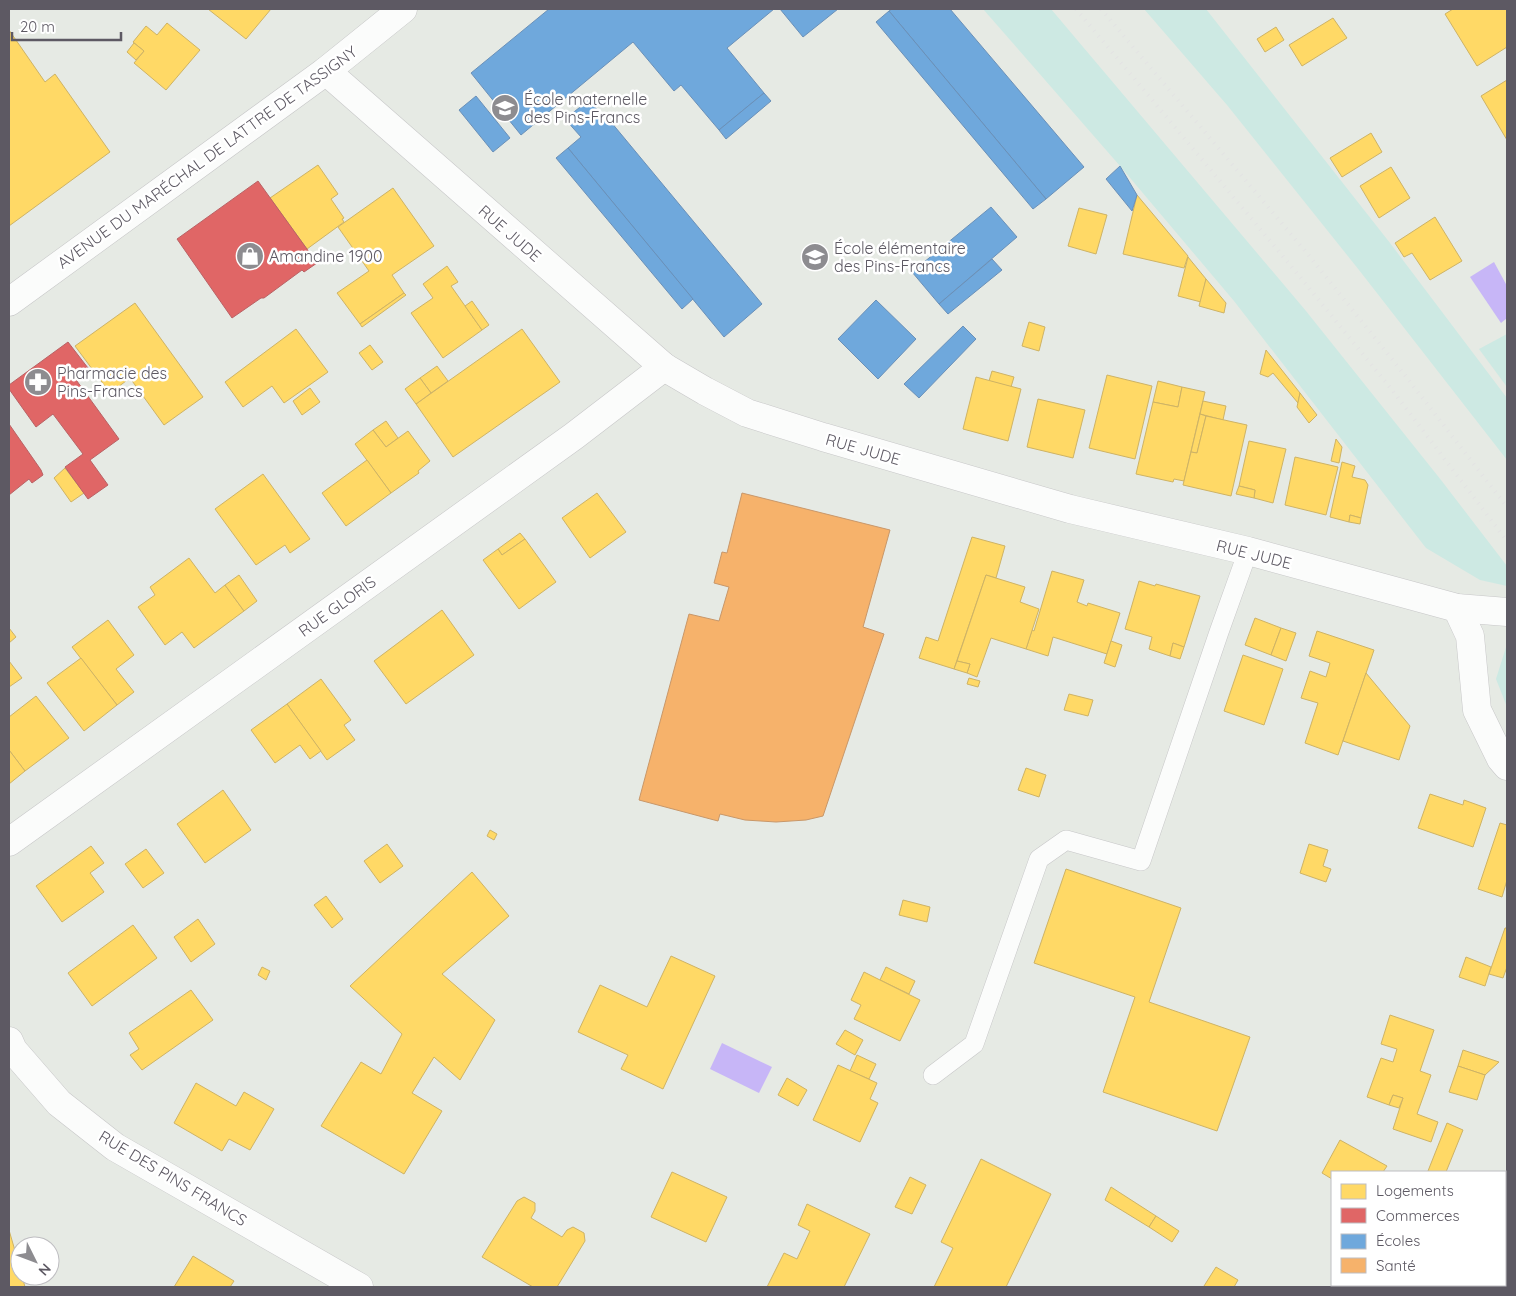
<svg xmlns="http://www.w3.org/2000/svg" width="1516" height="1296" viewBox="0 0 1516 1296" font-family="Quicksand,sans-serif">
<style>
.green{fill:#cde9e3}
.water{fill:#c7b6f7}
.homes{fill:#ffd966;stroke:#ceb365}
.shops{fill:#e06666;stroke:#b96265}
.schools{fill:#6fa8dc;stroke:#6a90b8}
.health{fill:#f6b26b;stroke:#c89769}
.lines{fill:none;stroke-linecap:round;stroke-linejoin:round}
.service-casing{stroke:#c7c7c8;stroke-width:20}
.minor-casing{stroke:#c7c7c8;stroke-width:29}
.secondary-casing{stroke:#c6c6c7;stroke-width:29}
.service{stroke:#fbfcfb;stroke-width:19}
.minor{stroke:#fbfcfb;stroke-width:28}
.secondary{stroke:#fbfcfb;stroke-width:28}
.rail{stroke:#e3e3e3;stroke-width:4;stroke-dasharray:1 6;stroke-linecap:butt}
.labels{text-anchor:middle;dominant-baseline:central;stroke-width:5;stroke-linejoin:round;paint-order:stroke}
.poi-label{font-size:16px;fill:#5d5963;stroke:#fff;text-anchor:start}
.street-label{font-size:16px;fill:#5d5963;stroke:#fff}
</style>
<rect width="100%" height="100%" fill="#e6eae4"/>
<g class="green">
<path d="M983,9H1051L1306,311L1441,480L1507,566V586L1480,580L1426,548L1234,301L1120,166Z"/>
<path d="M1144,9H1206L1390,243L1507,398V460L1359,270L1227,105Z"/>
<path d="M1507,334V387L1479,349Z"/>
<path d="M1507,644V707L1496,679Z"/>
</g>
<g class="water">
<path d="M1494,262L1507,286V318L1501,323L1470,277Z"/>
<path d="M722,1043L772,1067L759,1093L710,1069Z"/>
</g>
<g class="homes">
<path d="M208,9H271L246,39Z"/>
<path d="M1453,9H1507V47L1477,66L1445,14Z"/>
<path d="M1333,18L1347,38L1302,66L1289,45Z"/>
<path d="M167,23L200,50L166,90L134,63L144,51L133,42L146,26L157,35Z"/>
<path d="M1276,27L1284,40L1265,52L1257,39Z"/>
<path d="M9,30L45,82L55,74L110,152L9,226Z"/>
<path d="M134,43L144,51L136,60L127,52Z"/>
<path d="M1507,80V140L1481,96Z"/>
<path d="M1371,133L1382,152L1342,177L1330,158Z"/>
<path d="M318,165L338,194L331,199L344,218L342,219L344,222L307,249L270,198Z"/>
<path d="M1391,167L1410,198L1379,218L1360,186Z"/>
<path d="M393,188L434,246L392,275L404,293L360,324L337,293L369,271L338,227Z"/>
<path d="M1137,195L1188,256L1184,268L1123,254Z"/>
<path d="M1079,208L1107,215L1096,254L1068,246Z"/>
<path d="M1435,217L1462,261L1430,280L1412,253L1404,257L1395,243Z"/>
<path d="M1188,257L1206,279L1201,302L1178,296Z"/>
<path d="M447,266L458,282L451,286L482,330L443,358L411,313L433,298L423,284Z"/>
<path d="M1206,279L1226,303L1224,313L1199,306Z"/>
<path d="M404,293L406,295L362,327L360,324Z"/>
<path d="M472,301L489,325L482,330L465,306Z"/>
<path d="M135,303L203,397L164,425L130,378L110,393L75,346Z"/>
<path d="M1029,322L1045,327L1039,351L1022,346Z"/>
<path d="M296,329L328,372L284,403L272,386L243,407L225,382Z"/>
<path d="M522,329L560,382L453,457L416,404Z"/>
<path d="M370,345L383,362L372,370L359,353Z"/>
<path d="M1266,350L1300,393L1298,403L1273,373L1268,377L1260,374Z"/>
<path d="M437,366L448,381L431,393L420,378Z"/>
<path d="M992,371L1014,377L1011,387L989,381Z"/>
<path d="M1107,375L1152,386L1135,459L1089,448Z"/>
<path d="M976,377L1021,389L1008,441L963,429Z"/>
<path d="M420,378L431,393L416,404L405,389Z"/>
<path d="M1158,381L1182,387L1178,407L1153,402Z"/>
<path d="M1182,387L1205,392L1184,481L1174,479L1173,482L1136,474L1153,402L1178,407Z"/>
<path d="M310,388L320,402L302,415L293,401Z"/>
<path d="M1300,393L1317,415L1309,423L1297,407Z"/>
<path d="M1038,399L1085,410L1073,458L1027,447Z"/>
<path d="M1203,401L1226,406L1223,420L1200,414Z"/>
<path d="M1200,414L1206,416L1197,453L1191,452Z"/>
<path d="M1206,416L1247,425L1231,496L1183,485L1191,452L1197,453Z"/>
<path d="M386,421L398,438L386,447L373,430Z"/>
<path d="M373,430L386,447L408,431L430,461L418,471L419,473L391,493L355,444Z"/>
<path d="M1336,439L1342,447L1339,463L1331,461Z"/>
<path d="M1249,441L1286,449L1273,503L1254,498L1255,490L1239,486Z"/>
<path d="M1295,457L1338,467L1326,515L1285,505Z"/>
<path d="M367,460L391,493L346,526L322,493Z"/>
<path d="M1342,462L1355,466L1352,477L1365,480L1368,485L1361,518L1350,515L1349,522L1330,517Z"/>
<path d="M65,468L84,493L71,502L54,478Z"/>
<path d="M263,474L310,539L290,553L285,545L256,565L215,509Z"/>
<path d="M1239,486L1255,490L1254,498L1236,494Z"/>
<path d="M597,493L626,532L590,558L562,518Z"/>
<path d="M1350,515L1361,518L1360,524L1349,522Z"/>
<path d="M520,533L525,539L502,555L498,549Z"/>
<path d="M972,537L1005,546L996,578L986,575L954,669L919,658L926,637L938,641Z"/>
<path d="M525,539L556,582L519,609L483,560L498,549L502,555Z"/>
<path d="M189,558L215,593L225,585L244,611L194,648L182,632L165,645L138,607L155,595L150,587Z"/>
<path d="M1052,571L1084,580L1077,602L1087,606L1088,603L1120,613L1107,654L1053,637L1048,656L1026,649L1032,630L1034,631Z"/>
<path d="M239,575L257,601L244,611L225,585Z"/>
<path d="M986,575L1025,587L1020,602L1039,609L1026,649L991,638L977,677L967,673L970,664L957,661Z"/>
<path d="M1139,581L1155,586L1156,584L1200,596L1184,647L1173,643L1170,656L1149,649L1152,637L1125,629Z"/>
<path d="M442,610L474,655L406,704L374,661Z"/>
<path d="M1255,618L1281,628L1271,655L1245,645Z"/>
<path d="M108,620L134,655L116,669L134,692L117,705L72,647Z"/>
<path d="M9,628L16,637L9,643Z"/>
<path d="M1281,628L1296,633L1286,661L1271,655Z"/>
<path d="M1317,631L1374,650L1338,755L1305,743L1318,703L1301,698L1310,671L1326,677L1330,663L1309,656Z"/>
<path d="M1111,641L1122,645L1115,667L1104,663Z"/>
<path d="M1173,643L1184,647L1180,659L1170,656Z"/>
<path d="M1243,655L1283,669L1264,725L1224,711Z"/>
<path d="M81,658L117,705L84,731L47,683Z"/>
<path d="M9,661L22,678L9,687Z"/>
<path d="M957,661L970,664L967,673L954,669Z"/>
<path d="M1366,673L1410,726L1399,760L1343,741Z"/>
<path d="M969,678L980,681L978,687L967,684Z"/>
<path d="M321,679L351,720L344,725L355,740L327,760L287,704Z"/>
<path d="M1069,694L1093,700L1088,716L1064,710Z"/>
<path d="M36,696L69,738L25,771L9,750V717Z"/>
<path d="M287,704L321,751L310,759L300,745L275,763L251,730Z"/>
<path d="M9,750L25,771L9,784Z"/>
<path d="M1026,768L1046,775L1039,797L1018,790Z"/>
<path d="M223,790L251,830L205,863L177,824Z"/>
<path d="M1430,794L1463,805L1464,800L1486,808L1473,847L1418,828Z"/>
<path d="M1500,823L1507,825V880L1502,897L1478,889Z"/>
<path d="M490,830L497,834L494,840L487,836Z"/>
<path d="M387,844L403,866L380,883L364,861Z"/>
<path d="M1309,844L1328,850L1323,866L1331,869L1326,882L1300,873Z"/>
<path d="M91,846L104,863L90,873L104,892L62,922L36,886Z"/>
<path d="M146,849L164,873L143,888L125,864Z"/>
<path d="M1066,869L1181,908L1149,1002L1250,1037L1217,1131L1103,1092L1135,997L1034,963Z"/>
<path d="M472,872L509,916L442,974L495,1020L460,1080L434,1057L412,1093L442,1111L404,1174L321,1126L361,1062L381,1074L402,1034L350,986Z"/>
<path d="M326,896L343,919L332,928L314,905Z"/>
<path d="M903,900L930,907L927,922L899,915Z"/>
<path d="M198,919L215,944L191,962L174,937Z"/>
<path d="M133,925L157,958L92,1006L68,973Z"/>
<path d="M1505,928H1507V967L1503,978L1489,974Z"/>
<path d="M671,956L715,976L663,1089L621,1069L628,1055L578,1032L600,985L647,1007Z"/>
<path d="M1466,957L1491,967L1485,986L1459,977Z"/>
<path d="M262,967L270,971L266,980L258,975Z"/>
<path d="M886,967L915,981L909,994L880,980Z"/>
<path d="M864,972L920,1000L900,1041L854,1019L861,1005L851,1000Z"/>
<path d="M191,990L213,1020L142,1070L130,1055L139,1049L129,1033Z"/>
<path d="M1390,1015L1434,1030L1420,1071L1431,1075L1417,1114L1438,1122L1431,1142L1393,1129L1403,1098L1393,1095L1389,1105L1367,1097L1381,1058L1393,1062L1397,1049L1381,1044Z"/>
<path d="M845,1030L863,1040L855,1055L836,1044Z"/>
<path d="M1463,1050L1499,1062L1485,1075L1458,1066Z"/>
<path d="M857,1055L876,1064L869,1079L850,1071Z"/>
<path d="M838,1065L877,1083L870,1099L878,1103L860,1142L813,1120Z"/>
<path d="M1458,1066L1485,1075L1477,1100L1449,1092Z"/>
<path d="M787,1078L807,1090L798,1106L778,1095Z"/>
<path d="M196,1083L236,1106L244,1092L274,1109L250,1150L229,1139L222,1151L174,1123Z"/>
<path d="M1393,1095L1403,1098L1399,1108L1389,1105Z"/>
<path d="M1447,1123L1463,1130L1446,1172H1431L1428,1171Z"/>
<path d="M1340,1140L1387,1166L1383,1172H1332V1179L1322,1173Z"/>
<path d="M981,1159L1051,1194L1006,1287H934L953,1248L941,1242Z"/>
<path d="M672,1172L727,1197L706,1242L651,1217Z"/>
<path d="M1505,1175L1507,1176V1210L1505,1209Z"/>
<path d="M910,1177L926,1185L912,1214L895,1207Z"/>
<path d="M1111,1187L1156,1216L1149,1227L1105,1200Z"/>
<path d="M524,1197L535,1203V1211L531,1218L562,1237L567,1230L573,1227L584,1233L585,1241L557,1287H533L482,1257L517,1201Z"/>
<path d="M807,1204L870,1234L844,1287H767L784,1253L797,1259L810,1231L798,1225Z"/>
<path d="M1156,1216L1179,1231L1172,1242L1149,1227Z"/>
<path d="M9,1230L20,1268V1276H22L25,1287H9Z"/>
<path d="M193,1256L234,1281L230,1287H174Z"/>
<path d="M1216,1267L1238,1280L1234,1287H1206L1204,1286Z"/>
</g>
<g class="shops">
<path d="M258,181L317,263L304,272L302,270L264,298H261L232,318L177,239Z"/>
<path d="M68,342L88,368L74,377L119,439L90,460L108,485L88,499L65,467L83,454L53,414L36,427L9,389V385Z"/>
<path d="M9,424L41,470L43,475L32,483L29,479L9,495Z"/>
</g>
<g class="schools">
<path d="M549,9H774L727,48L764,93L719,130L681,85L674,91L633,42L521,135L471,73Z"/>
<path d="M780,9H838L803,37Z"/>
<path d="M892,9H950L1084,167L1046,199L889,11Z"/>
<path d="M889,11L1046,199L1033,209L876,22Z"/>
<path d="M764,93L771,101L726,139L719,130Z"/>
<path d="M476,96L510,138L493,152L459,110Z"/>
<path d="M589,100L604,118L606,116L762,304L724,337L568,148L581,137L565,119Z"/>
<path d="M568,148L693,299L682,309L556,158Z"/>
<path d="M1120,166L1137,195L1132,211L1106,179Z"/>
<path d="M991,207L1017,237L939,304L912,272Z"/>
<path d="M992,259L1002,270L948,314L939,304Z"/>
<path d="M876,300L916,339L878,379L838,339Z"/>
<path d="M963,326L976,339L919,398L904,384Z"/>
</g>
<path class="health" d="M742,493L890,530L863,627L884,634L823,816L806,820L776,822L745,820L720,814L718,821L639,800L689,614L719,621L729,587L714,583L722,552L727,553Z"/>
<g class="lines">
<g class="service-casing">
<path id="service" d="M933,1075L974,1044L1039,859L1066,840L1141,861L1219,632L1248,551"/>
</g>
<g class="minor-casing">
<g id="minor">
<path d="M326,71L664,367L705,391L747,413L823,437L1070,509L1248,551L1457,608L1507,612"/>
<path d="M1457,608L1470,636L1477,710L1501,759L1507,766"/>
<path d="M9,842L574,436L664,367"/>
<path d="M9,1041L13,1050L59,1103L115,1147L359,1287"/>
</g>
</g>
<g class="secondary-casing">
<path id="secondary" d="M9,302L326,71L403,9"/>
</g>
<use href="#service" class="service"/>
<use href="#minor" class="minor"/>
<use href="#secondary" class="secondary"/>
<g class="rail">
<path d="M1076,9L1291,266L1392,390L1507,541"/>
<path d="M1101,9L1306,252L1407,378L1507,507"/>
</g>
</g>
<defs>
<g id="school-disc" transform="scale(1.4375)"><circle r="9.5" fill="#8d8c90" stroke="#fff"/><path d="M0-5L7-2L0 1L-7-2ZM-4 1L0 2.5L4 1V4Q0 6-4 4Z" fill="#fff"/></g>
<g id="shop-disc" transform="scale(1.4375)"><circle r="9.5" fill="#8d8c90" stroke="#fff"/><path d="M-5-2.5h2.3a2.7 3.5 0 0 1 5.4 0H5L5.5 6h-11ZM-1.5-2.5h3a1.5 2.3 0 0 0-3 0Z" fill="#fff"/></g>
<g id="pharmacy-disc" transform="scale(1.4375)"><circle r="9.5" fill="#8d8c90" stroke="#fff"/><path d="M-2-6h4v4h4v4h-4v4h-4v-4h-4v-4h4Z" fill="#fff"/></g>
</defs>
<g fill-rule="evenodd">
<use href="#school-disc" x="505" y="108"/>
<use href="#shop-disc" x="250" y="256"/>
<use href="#school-disc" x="815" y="257"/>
<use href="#pharmacy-disc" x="38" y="382"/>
</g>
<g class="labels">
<g class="poi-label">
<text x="524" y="99">École maternelle<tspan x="524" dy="18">des Pins-Francs</tspan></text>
<text x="834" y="248">École élémentaire<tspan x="834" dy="18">des Pins-Francs</tspan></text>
<text x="269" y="256">Amandine 1900</text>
<text x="57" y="373">Pharmacie des<tspan x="57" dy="18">Pins-Francs</tspan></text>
</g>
<g class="street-label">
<text transform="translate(207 157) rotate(-36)">AVENUE DU MARÉCHAL DE LATTRE DE TASSIGNY</text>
<text transform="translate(510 233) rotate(41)">RUE JUDE</text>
<text transform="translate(863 449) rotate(16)">RUE JUDE</text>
<text transform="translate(1254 554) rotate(14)">RUE JUDE</text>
<text transform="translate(337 606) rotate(-36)">RUE GLORIS</text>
<text transform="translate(173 1178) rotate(31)">RUE DES PINS FRANCS</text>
</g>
</g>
<rect width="1516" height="1296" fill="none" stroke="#5d5963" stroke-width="20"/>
<rect x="1331" y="1171" width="175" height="115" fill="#ffffff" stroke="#bebdc1"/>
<rect x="1341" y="1184" width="25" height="15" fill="#ffd966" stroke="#bebdc1"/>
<text x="1376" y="1196" font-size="15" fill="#5d5963">Logements</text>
<rect x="1341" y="1208" width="25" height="15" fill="#e06666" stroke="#bebdc1"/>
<text x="1376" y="1221" font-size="15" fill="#5d5963">Commerces</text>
<rect x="1341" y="1234" width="25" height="15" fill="#6fa8dc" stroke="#bebdc1"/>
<text x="1376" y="1246" font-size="15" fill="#5d5963">Écoles</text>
<rect x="1341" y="1258" width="25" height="15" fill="#f6b26b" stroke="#bebdc1"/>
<text x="1376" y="1271" font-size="15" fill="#5d5963">Santé</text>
<g transform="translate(35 1261) rotate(132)"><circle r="24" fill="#ffffff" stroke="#bebdc1"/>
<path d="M0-4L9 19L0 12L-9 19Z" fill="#8d8c90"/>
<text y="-8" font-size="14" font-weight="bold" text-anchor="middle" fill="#5d5963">N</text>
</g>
<path d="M12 32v8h109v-8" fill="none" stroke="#5d5963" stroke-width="2.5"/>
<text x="20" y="32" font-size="15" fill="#5d5963" stroke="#ffffff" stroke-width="4" paint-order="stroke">20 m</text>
</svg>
